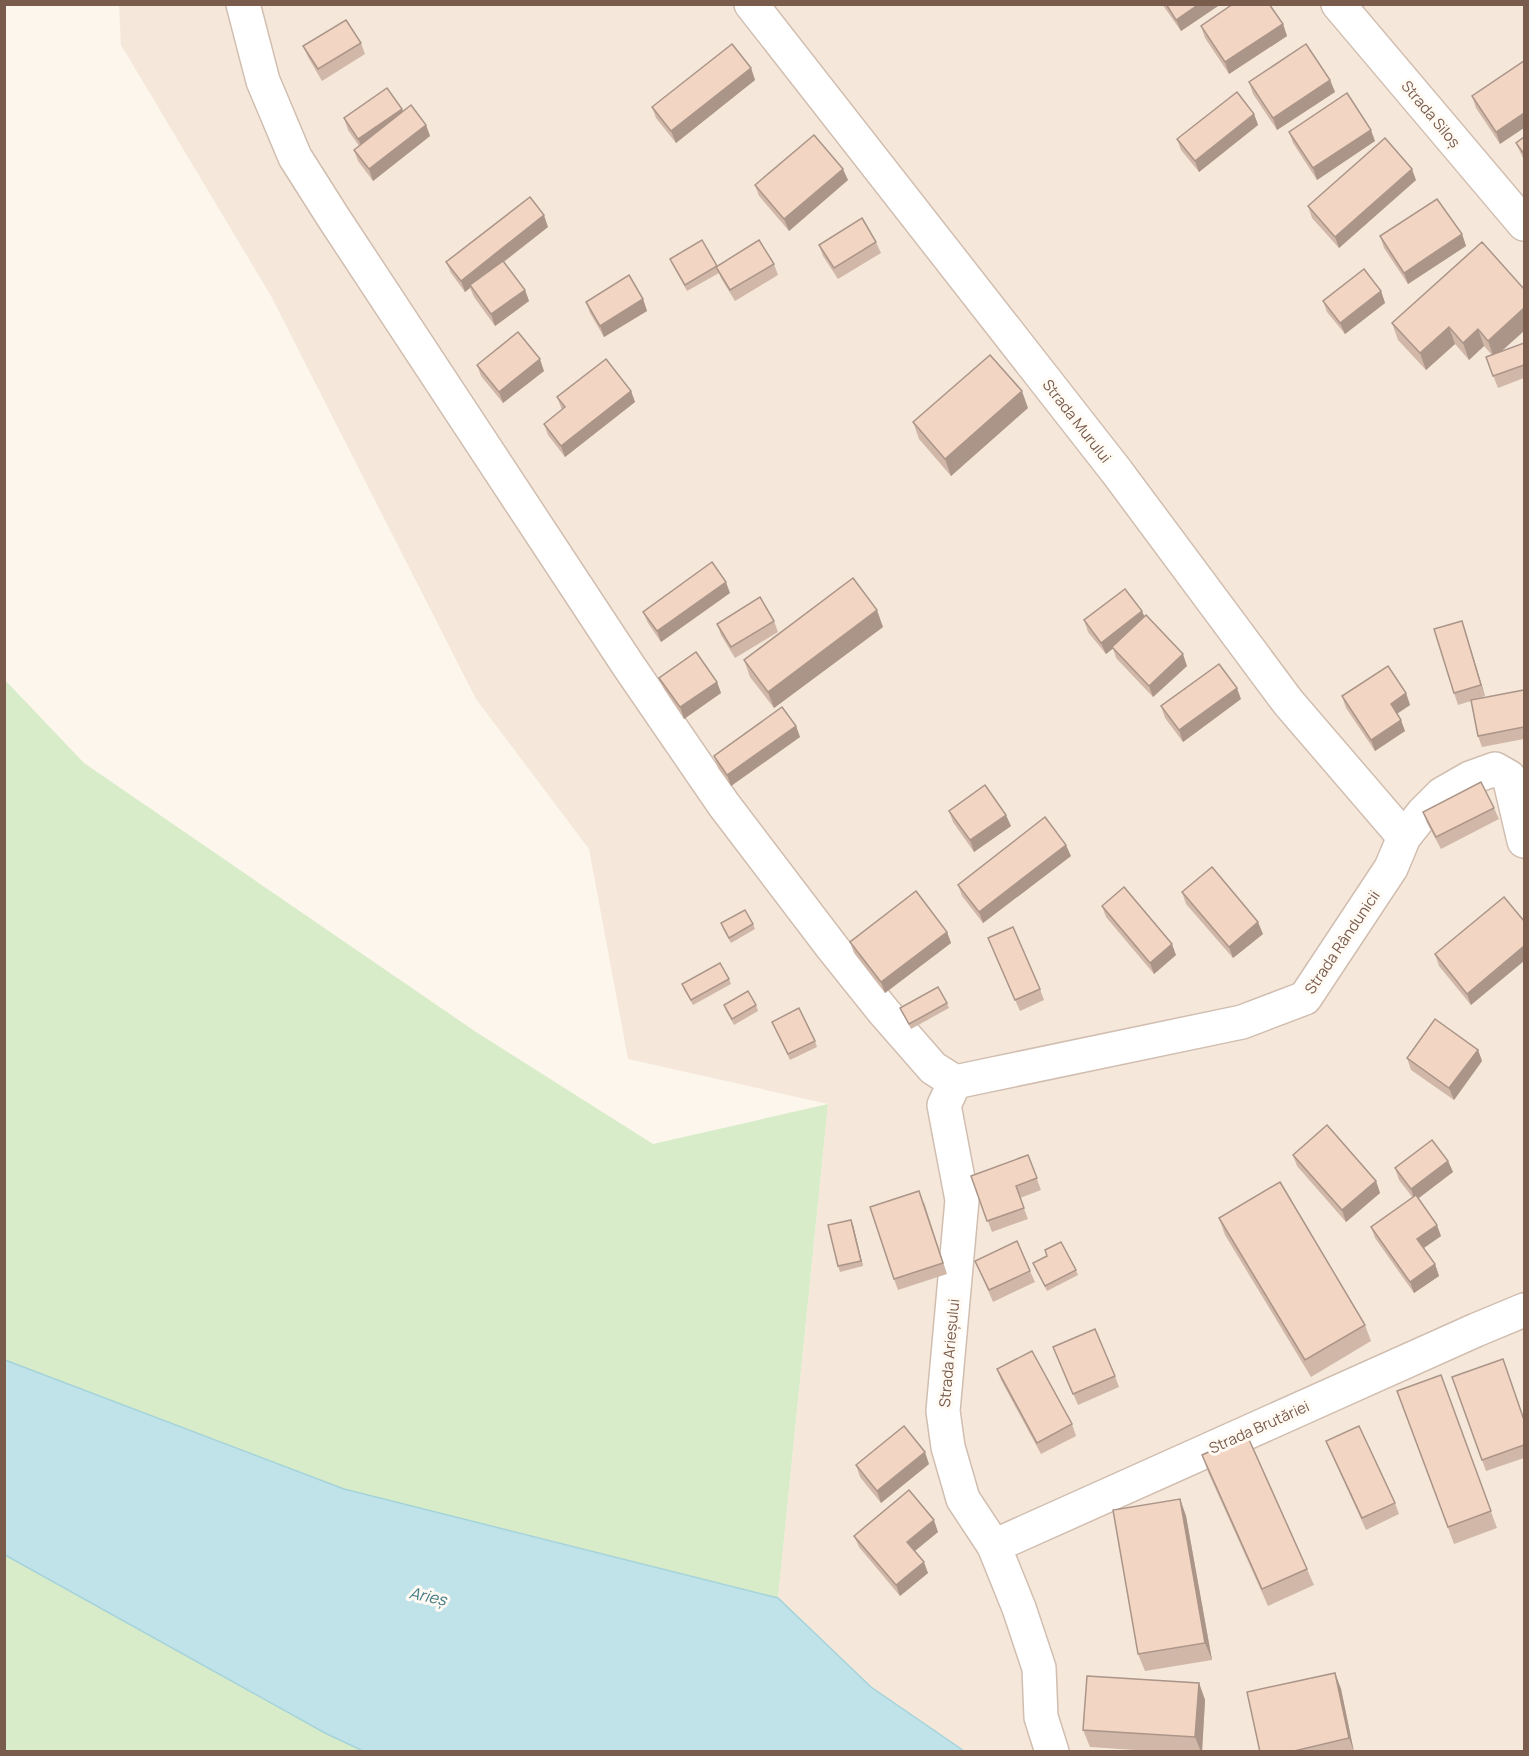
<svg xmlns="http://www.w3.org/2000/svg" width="1529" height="1756" viewBox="0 0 1529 1756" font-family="Manrope,sans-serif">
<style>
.residential{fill:#f5e8da}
.green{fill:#d8ecc9}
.water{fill:#bfe3e8;stroke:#a5d3da;stroke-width:1.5}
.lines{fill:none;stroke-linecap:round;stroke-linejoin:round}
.minor-casing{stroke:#d1beb0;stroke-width:36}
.minor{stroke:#fff;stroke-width:33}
.wall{fill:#d1b7a8}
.shaded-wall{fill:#aa9588}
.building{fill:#f3d5c3;stroke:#aa9588;stroke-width:1.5}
.labels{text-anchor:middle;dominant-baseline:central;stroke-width:6;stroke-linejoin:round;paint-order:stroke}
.street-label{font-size:15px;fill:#7a5c4d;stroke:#fffaf3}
.water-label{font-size:16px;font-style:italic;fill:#437c86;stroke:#fffaf3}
</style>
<rect width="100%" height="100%" fill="#fdf6ec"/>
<path class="residential" d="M119,5H1524V1751H964L871,1687L778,1598L828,1104L628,1059L589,849L476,699L271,296L121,45Z"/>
<g class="green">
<path d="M4,679L84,763L476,1032L653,1144L828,1104L778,1598L344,1489L5,1360Z"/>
<path d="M4,1555L325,1733L363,1751H5Z"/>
</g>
<path class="water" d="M5,1360L344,1489L778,1598L871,1687L964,1751H363L325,1733L5,1555Z"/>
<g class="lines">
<g class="minor-casing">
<g id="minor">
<path d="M243,4L263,81L295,157L333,217L628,665L724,805L832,947L884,1012L933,1068L955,1082"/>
<path d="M751,4L1117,472L1288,702L1404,837"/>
<path d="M1338,4L1524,224"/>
<path d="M955,1082L1242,1022L1305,998L1391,868L1404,837L1423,813L1442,794L1470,778L1495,769L1509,777L1524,841"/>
<path d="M955,1082L944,1105L962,1200L943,1411L948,1447L963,1499L994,1546L1019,1608L1039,1668L1041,1717L1052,1752"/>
<path d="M994,1546L1476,1330L1524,1310"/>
</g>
</g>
<use href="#minor" class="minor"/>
</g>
<g class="wall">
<path d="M1162,4H1221L1181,31Z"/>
<path d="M1283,24L1287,36L1229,74L1205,38L1201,26Z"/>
<path d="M361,43L365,54L322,81L308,57L303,46Z"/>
<path d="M1524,61L1500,144L1476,108L1472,96Z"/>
<path d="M751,68L755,80L676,143L656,118L652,107Z"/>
<path d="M1330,80L1335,92L1277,130L1253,94L1249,82Z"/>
<path d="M402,109L403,112L426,125L430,136L373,181L358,161L354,150L359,146L348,130L344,118Z"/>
<path d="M1254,114L1258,125L1199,172L1181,150L1177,139Z"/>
<path d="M1289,132L1375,141L1317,180L1293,143Z"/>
<path d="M1524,137V160L1521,154L1516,143Z"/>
<path d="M848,180L789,231L759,196L755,185Z"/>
<path d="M1416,180L1339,248L1312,218L1308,206Z"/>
<path d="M548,227L504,262L525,290L529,301L495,326L474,297L470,288L465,292L451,273L446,262Z"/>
<path d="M1462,234L1466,246L1408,284L1384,248L1380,236Z"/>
<path d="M876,242L881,253L838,279L823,256L819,245Z"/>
<path d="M1482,242L1502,351L1524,343V378L1498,388L1486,357L1492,355L1484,346L1469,360L1455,344L1426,370L1398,340L1392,323Z"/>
<path d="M670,259L717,266L774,264L778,275L735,301L721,278L719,273L687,291L672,264Z"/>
<path d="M1381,291L1385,303L1345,334L1327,312L1323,301Z"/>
<path d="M643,299L647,311L604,337L590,313L586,302Z"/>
<path d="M477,365L544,371L503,403L481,376Z"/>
<path d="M631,391L635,402L565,457L548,435L544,424L562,410L557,397Z"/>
<path d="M1028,408L951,476L919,439L913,422Z"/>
<path d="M730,593L661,642L648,623L643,612Z"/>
<path d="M1144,617L1187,666L1153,697L1116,658L1113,648L1106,654L1088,632L1084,620Z"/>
<path d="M774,621L778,632L735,658L721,635L717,624Z"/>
<path d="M1462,621L1485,696L1474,700L1524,693V739L1482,747L1478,736L1471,701L1458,705L1454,693Z"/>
<path d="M883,627L774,708L750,677L744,660Z"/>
<path d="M659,678L717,682L721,693L684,719L664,689Z"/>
<path d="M1406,693L1410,705L1397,714L1405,731L1375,751L1346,708L1342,696Z"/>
<path d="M1241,699L1183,742L1165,718L1161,706Z"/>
<path d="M796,726L800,737L731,786L718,768L714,756Z"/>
<path d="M1494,808L1499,819L1441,849L1427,823L1423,812Z"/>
<path d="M949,811L1011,826L974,852L953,822Z"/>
<path d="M1071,856L983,923L962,896L958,885Z"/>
<path d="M1182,892L1263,934L1233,958L1186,904Z"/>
<path d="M1102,906L1176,955L1154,974L1106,917Z"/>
<path d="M1524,921L1471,1005L1439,966L1435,954Z"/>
<path d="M721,923L753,924L755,929L731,943L723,929Z"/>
<path d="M947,932L951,943L885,993L854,953L850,942Z"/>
<path d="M988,938L1040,989L1044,1000L1020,1011Z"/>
<path d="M729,979L731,984L693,1005L684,990L682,984Z"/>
<path d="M947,1003L949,1008L911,1029L900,1008Z"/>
<path d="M724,1005H756L758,1011L734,1025L726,1011Z"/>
<path d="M772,1022L815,1041L817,1047L790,1060Z"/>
<path d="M1478,1050L1482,1061L1454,1100L1411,1070L1407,1058Z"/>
<path d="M1028,1155L1041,1190L1020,1198L1028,1219L992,1232L971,1176Z"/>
<path d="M1293,1155L1376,1181L1380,1193L1346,1222L1297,1166Z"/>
<path d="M1448,1161L1453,1172L1418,1198L1441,1236L1423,1248L1435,1264L1439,1276L1414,1293L1375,1238L1371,1227L1413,1198L1399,1180L1395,1168Z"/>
<path d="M924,1202L947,1274L898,1290L894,1279Z"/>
<path d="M1219,1218L1365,1325L1371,1341L1311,1377L1225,1235Z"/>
<path d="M853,1225L863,1266L840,1272L838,1266Z"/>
<path d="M1045,1250L1076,1270L1078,1275L1047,1291L1033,1263L1047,1256Z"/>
<path d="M975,1261L1030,1271L1035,1282L993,1302L980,1272Z"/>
<path d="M1053,1347L1115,1376L1119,1387L1078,1405Z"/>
<path d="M997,1369L1072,1424L1076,1436L1041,1454L1001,1380Z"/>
<path d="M1441,1375L1497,1528L1454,1544L1397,1391Z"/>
<path d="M1452,1377L1524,1420V1458L1486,1471Z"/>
<path d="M1326,1441L1395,1503L1399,1514L1366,1530L1331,1453Z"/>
<path d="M1202,1455L1307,1569L1314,1585L1268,1606L1208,1472Z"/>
<path d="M929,1464L881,1503L860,1477L856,1465Z"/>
<path d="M1180,1499L1186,1516L1212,1660L1145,1671L1138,1654Z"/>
<path d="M938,1532L915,1551L928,1573L900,1596L859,1547L854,1536Z"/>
<path d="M1335,1673L1341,1689L1354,1752H1260Z"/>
<path d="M1199,1683L1205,1700L1202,1752H1165L1090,1747L1083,1730Z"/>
</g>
<g class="shaded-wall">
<path d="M1199,4H1221L1181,31L1176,20Z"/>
<path d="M1283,24L1287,36L1229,74L1225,62Z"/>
<path d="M751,68L755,80L676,143L671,131Z"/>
<path d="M1330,80L1335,92L1277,130L1273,118Z"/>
<path d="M402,109L406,120L363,150L358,139Z"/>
<path d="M1524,113V128L1500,144L1496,132Z"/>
<path d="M1254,114L1258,125L1199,172L1195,161Z"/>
<path d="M426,125L430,136L373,181L369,169Z"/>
<path d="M1371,130L1375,141L1317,180L1313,168Z"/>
<path d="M843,169L848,180L789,231L784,219Z"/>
<path d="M1412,169L1416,180L1339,248L1335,237Z"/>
<path d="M544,215L548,227L471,287L470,285V288L465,292L461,281Z"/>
<path d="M1462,234L1466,246L1408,284L1404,273Z"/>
<path d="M525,290L529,301L495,326L491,314Z"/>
<path d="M1381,291L1385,303L1345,334L1340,323Z"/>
<path d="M643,299L647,311L604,337L600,326Z"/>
<path d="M1524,308V331L1494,358L1488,341Z"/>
<path d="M1449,327L1455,344L1426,370L1420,353Z"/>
<path d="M1478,329L1484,346L1469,360L1463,343Z"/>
<path d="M540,359L544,371L503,403L499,392Z"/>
<path d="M631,391L635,402L565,457L561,446Z"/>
<path d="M1022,391L1028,408L951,476L945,459Z"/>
<path d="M726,582L730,593L661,642L657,631Z"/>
<path d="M877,610L883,627L774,708L768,692Z"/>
<path d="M1142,611L1147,622L1106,654L1101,643Z"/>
<path d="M1462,621L1466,633L1485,696L1481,685Z"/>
<path d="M1183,654L1187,666L1153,697L1149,686Z"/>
<path d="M717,682L721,693L684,719L680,707Z"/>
<path d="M1237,688L1241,699L1183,742L1179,730Z"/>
<path d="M1406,693L1410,705L1395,715L1391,704Z"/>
<path d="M1401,720L1405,731L1375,751L1371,740Z"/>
<path d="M796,726L800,737L731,786L727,775Z"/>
<path d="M1006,815L1011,826L974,852L970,840Z"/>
<path d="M1066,845L1071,856L983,923L979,912Z"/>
<path d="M1258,922L1263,934L1233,958L1229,947Z"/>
<path d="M947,932L951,943L885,993L881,982Z"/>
<path d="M1172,944L1176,955L1154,974L1150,963Z"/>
<path d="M1524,946V961L1471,1005L1467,994Z"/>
<path d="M1478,1050L1482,1061L1454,1100L1449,1088Z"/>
<path d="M1448,1161L1453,1172L1415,1201L1411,1189Z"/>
<path d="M1376,1181L1380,1193L1346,1222L1342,1210Z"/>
<path d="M851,1220L853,1225L863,1266L861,1261Z"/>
<path d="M1437,1225L1441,1236L1421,1250L1417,1239Z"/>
<path d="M1435,1264L1439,1276L1414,1293L1410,1282Z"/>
<path d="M925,1452L929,1464L881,1503L877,1491Z"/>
<path d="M1180,1499L1186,1516L1212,1660L1205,1643Z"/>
<path d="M934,1520L938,1532L911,1554L907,1542Z"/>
<path d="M924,1562L928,1573L900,1596L896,1585Z"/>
<path d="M1335,1673L1341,1689L1354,1752L1349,1738Z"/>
<path d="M1199,1683L1205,1700L1202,1752H1201L1195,1737Z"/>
</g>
<g class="building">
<path d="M1166,4H1199L1176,20Z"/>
<path d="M1233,4H1269L1283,24L1225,62L1201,26Z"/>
<path d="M346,20L361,43L318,69L303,46Z"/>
<path d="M732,44L751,68L671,131L652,107Z"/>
<path d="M1306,44L1330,80L1273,118L1249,82Z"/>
<path d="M1524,61V113L1496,132L1472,96Z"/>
<path d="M387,88L402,109L358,139L344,118Z"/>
<path d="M1237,92L1254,114L1195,161L1177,139Z"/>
<path d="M1347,93L1371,130L1313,168L1289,132Z"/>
<path d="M411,105L426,125L369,169L354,150Z"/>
<path d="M814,135L843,169L784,219L755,185Z"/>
<path d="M1524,137V154L1516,143Z"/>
<path d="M1385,138L1412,169L1335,237L1308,206Z"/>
<path d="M530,197L544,215L461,281L446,262Z"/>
<path d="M1437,199L1462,234L1404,273L1380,236Z"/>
<path d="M862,218L876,242L834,268L819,245Z"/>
<path d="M702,240L717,266L685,285L670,259Z"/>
<path d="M759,240L774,264L730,290L716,267Z"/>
<path d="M1482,242L1524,289V308L1488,341L1478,329L1463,343L1449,327L1420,353L1392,323Z"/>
<path d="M503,261L525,290L491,314L470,285Z"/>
<path d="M1364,269L1381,291L1340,323L1323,301Z"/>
<path d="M629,275L643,299L600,326L586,302Z"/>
<path d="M518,332L540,359L499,392L477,365Z"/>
<path d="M1524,343V365L1493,376L1486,357Z"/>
<path d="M990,355L1022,391L945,459L913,422Z"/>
<path d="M606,359L631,391L561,446L544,424L565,407L557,397Z"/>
<path d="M712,562L726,582L657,631L643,612Z"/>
<path d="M853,578L877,610L768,692L744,660Z"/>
<path d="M1125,589L1142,611L1101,643L1084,620Z"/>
<path d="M760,597L774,621L731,647L717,624Z"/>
<path d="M1146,615L1183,654L1149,686L1112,647Z"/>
<path d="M1462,621L1481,685L1454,693L1434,629Z"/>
<path d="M696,652L717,682L680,707L659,678Z"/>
<path d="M1219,664L1237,688L1179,730L1161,706Z"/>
<path d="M1388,666L1406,693L1391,704L1401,720L1371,740L1342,696Z"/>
<path d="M1524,690V727L1478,736L1471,700Z"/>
<path d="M782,707L796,726L727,775L714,756Z"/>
<path d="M1481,782L1494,808L1436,837L1423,812Z"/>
<path d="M985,785L1006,815L970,840L949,811Z"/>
<path d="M1045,817L1066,845L979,912L958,885Z"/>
<path d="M1212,867L1258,922L1229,947L1182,892Z"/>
<path d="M1124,887L1172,944L1150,963L1102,906Z"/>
<path d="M916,891L947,932L881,982L850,942Z"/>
<path d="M1504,897L1524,921V946L1467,994L1435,954Z"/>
<path d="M745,910L753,924L729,938L721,923Z"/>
<path d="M1013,927L1040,989L1015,1000L988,938Z"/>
<path d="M720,963L729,979L691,1000L682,984Z"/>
<path d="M938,987L947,1003L909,1024L900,1008Z"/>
<path d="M748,991L756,1005L732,1019L724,1005Z"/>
<path d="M799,1008L815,1041L788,1054L772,1022Z"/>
<path d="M1435,1019L1478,1050L1449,1088L1407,1058Z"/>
<path d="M1327,1125L1376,1181L1342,1210L1293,1155Z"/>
<path d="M1432,1140L1448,1161L1411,1189L1395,1168Z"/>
<path d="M1028,1155L1037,1178L1016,1186L1024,1208L987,1221L971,1176Z"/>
<path d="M1280,1182L1365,1325L1305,1360L1219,1218Z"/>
<path d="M919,1191L943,1263L894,1279L870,1207Z"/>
<path d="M1416,1195L1437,1225L1417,1239L1435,1264L1410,1282L1371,1227Z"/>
<path d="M851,1220L861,1261L838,1266L828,1225Z"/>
<path d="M1017,1241L1030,1271L989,1290L975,1261Z"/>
<path d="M1061,1242L1076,1270L1045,1286L1033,1263L1047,1256L1045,1250Z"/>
<path d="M1095,1329L1115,1376L1073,1394L1053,1347Z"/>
<path d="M1032,1351L1072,1424L1037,1443L997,1369Z"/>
<path d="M1503,1359L1524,1420V1445L1482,1460L1452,1377Z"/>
<path d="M1441,1375L1491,1511L1448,1527L1397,1391Z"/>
<path d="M904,1426L925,1452L877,1491L856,1465Z"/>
<path d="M1359,1426L1395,1503L1362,1518L1326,1441Z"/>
<path d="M1247,1435L1307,1569L1262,1589L1202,1455Z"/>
<path d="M909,1490L934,1520L907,1542L924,1562L896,1585L854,1536Z"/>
<path d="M1180,1499L1205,1643L1138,1654L1113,1510Z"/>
<path d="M1335,1673L1349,1738L1290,1752H1260L1247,1692Z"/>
<path d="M1087,1676L1199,1683L1195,1737L1083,1730Z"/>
</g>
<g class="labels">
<g class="street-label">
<text transform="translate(1431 114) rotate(50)">Strada Siloș</text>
<text transform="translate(1077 421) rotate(52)">Strada Murului</text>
<text transform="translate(1342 942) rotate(-56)">Strada Rândunicii</text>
<text transform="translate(949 1353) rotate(-85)">Strada Arieșului</text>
<text transform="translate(1259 1427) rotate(-24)">Strada Brutăriei</text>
</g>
<g class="water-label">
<text transform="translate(428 1596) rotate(12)">Arieș</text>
</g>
</g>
<rect width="1529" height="1756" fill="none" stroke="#7a5c4d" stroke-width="12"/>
</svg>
